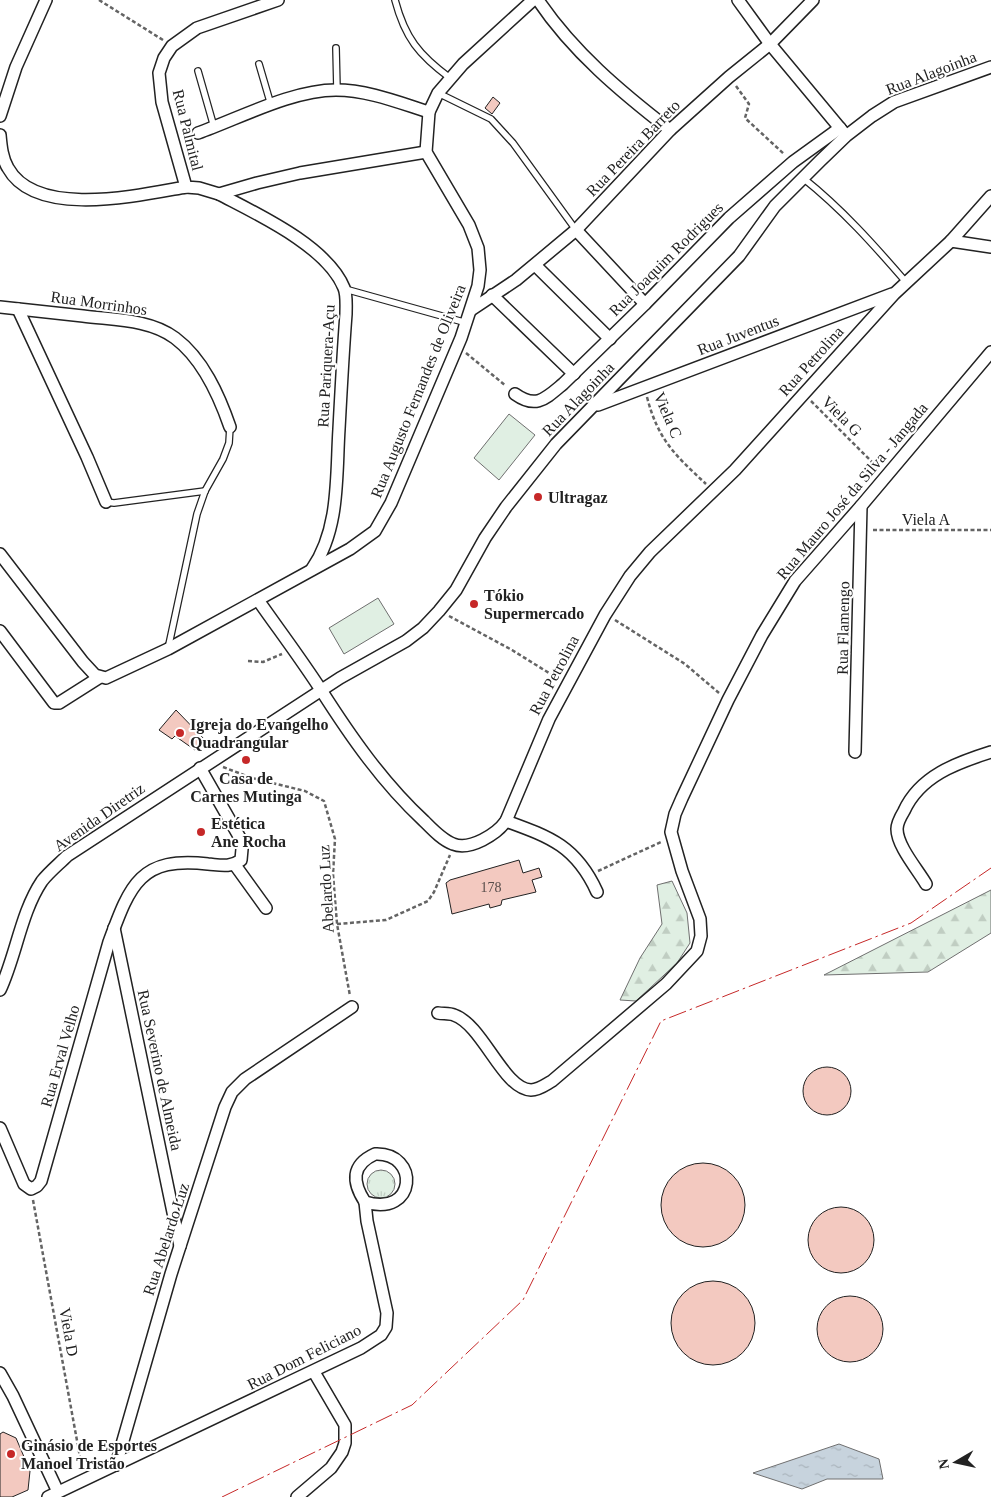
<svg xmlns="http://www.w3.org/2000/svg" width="991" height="1497" viewBox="0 0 991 1497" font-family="'Times New Roman',serif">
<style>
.grass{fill:url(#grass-tufts);stroke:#6f6f6f}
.forest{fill:url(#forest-firs);stroke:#6f6f6f}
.park{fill:#e0efe3;stroke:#6f6f6f}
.water{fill:url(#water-ripples);stroke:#6f6f6f}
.building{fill:#f3c9c0;stroke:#222}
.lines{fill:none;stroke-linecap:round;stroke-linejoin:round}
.lane-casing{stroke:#222;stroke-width:8}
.street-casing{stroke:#222;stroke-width:14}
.path{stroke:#646464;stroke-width:2.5;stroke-dasharray:4 2.5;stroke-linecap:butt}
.lane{stroke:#fff;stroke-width:5.5}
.street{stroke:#fff;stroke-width:11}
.power{stroke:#c62828;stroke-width:1;stroke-dasharray:18 4 2.5 4;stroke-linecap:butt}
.poi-dot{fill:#c62828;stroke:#fff;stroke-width:2}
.labels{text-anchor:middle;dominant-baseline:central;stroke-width:4;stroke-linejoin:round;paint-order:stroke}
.number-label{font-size:14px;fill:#564c4a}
.street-label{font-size:16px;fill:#222;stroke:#fff}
.poi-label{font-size:16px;font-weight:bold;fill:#222;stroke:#fff;text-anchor:start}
</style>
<defs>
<pattern id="grass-tufts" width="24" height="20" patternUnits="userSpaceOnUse" patternTransform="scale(1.25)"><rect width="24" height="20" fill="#e0efe3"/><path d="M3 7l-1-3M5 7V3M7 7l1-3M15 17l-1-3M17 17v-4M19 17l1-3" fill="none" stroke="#c0cdc2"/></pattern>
<pattern id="forest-firs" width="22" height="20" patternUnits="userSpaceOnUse" patternTransform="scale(1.25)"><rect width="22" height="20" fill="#e0efe3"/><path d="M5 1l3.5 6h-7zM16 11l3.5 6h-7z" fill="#c0cdc2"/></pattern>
<pattern id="water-ripples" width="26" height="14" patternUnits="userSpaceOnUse" patternTransform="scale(1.25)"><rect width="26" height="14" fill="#c7d3dd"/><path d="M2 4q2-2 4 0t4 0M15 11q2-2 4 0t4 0" fill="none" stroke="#abb5bd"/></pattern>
</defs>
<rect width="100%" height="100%" fill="#fff"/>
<circle class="grass" cx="381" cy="1184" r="14"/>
<g class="forest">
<path d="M672,881L687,913L690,943L677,963L636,1001L620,1000L640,958L662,924L657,885Z"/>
<path d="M991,890V933L928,972L824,975Z"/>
</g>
<g class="park">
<path d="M509,414L535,435L499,480L474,458Z"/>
<path d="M378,598L394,624L344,654L329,628Z"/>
</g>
<path class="water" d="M839,1444L879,1459L883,1479H827L802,1489L753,1473Z"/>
<g class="building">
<path d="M493,97L500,103L492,114L485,108Z"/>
<path d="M176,710L205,740L195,750L175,736L172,739L159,730Z"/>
<path d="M519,860L523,873L539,868L542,877L532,880L536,892L502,900L501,905L490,908L489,904L452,914L446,883L450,880Z"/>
<circle cx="827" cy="1091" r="24"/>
<circle cx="703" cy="1205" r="42"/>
<circle cx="841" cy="1240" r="33"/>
<circle cx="713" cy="1323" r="42"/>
<circle cx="850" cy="1329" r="33"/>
<path d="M3,1432L16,1438L30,1471L28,1490L12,1497H0V1434Z"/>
</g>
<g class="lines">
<g class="lane-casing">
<g id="lane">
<path d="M395,0C405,38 419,55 450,78"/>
<path d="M336,48L337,90"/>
<path d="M259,64L271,105"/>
<path d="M198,71L214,127"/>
<path d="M438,93L491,119L513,143L576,230"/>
<path d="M803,178C842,209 874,245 906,282"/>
<path d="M345,289L467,323"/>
<path d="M106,502L114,503L205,491"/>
<path d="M168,649L197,514L205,491L223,459L229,443L230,427"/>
</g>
</g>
<g class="street-casing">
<g id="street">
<path d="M278,0L197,28L172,46L164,58L159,73L162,102L186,187L199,188L219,194L257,183L300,173L426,152"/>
<path d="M538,0C573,52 621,92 670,130"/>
<path d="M738,0L770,44L844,133"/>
<path d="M0,116L16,67L46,0"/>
<path d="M198,133C240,118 292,90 336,90C368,90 400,103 429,112"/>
<path d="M0,135C1,146 2,158 8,168C36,219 140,195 186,187"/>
<path d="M219,194C257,214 327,246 344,288C347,295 346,306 346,314C343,353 341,391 339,429C336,475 340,529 312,569"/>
<path d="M576,230L645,304"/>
<path d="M951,241L991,247"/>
<path d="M535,265L610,339"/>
<path d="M492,295L574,374"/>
<path d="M0,307C28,310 56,313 83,316C113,320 150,319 175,338C203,359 219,395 230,427"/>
<path d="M18,309L87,457L106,502"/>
<path d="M471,310L516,280L576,230L670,130L729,77L770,44L813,0"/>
<path d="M515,394C536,409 545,399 563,384L645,304L729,218L793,162L840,128"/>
<path d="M598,405L892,294"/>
<path d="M0,554L83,662L95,675L106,678L168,649L350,549L375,531L391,503L461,338L478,286L480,270L478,248L469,225L426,152L429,112L438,93L463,64L533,0"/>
<path d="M258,600C279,630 301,659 321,690C351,737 383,783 424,821C432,829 442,840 453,844C470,851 497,834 506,821L549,719L605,615L630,576L650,552L735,470L894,294L951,241L991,196"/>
<path d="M0,631L54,703H59L100,677"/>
<path d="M855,752L861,506"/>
<path d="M506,821C550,837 576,846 597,892"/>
<path d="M235,865L266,908"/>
<path d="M926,884C918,870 897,846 897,829C897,823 901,816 904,811C920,776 956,763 991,752"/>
<path d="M114,928L180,1246"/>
<path d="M0,990C16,956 21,912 42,881C49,872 59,864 67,856L340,678L406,641L423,628L439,611L456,590L485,538L506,507L556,444L739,256L775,206L820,161L846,136L872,116L894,102L991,67"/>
<path d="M438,1013C443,1014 449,1013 454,1015C483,1025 503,1089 531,1090C539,1090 545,1085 552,1081L666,984L697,951L701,936L700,919L682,871L671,832L675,814L682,798L728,700L762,635L795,581L861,506L991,352"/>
<path d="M0,1128L24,1184L31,1189L37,1186L41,1181L109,942C130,885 140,856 208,864C220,865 230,868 241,860L242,849L240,838L200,768"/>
<path d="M375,1154C420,1152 417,1218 365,1202C352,1182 351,1165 375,1154Z"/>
<path d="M0,1373L13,1396L58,1492"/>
<path d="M116,1465L171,1274L225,1107L232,1092L245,1079L352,1007"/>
<path d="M48,1497L361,1348L381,1335L386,1327L387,1313L367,1221L365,1202"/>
<path d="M297,1497L331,1468L342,1452L345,1443V1425L314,1372"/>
</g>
</g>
<g class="path">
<path d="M99,0L163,40"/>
<path d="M736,86L749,104L745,118L784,154"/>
<path d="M466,353L506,386"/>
<path d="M647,397C658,440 675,455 706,484"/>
<path d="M811,401L878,468"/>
<path d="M873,530H991"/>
<path d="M449,616L512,650L557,678"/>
<path d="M615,620L685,664L719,693"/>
<path d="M248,661L263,662L282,654"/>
<path d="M223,767L252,778L305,791L324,801L335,839L333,874L337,924L350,996"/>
<path d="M598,871L661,842"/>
<path d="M337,924L386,920L428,901L434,892L450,855"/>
<path d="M33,1200L82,1468"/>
</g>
<use href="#lane" class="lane"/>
<use href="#street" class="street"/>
<path class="power" d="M222,1497L412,1405L523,1300L661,1021L911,923L991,868"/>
</g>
<g class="poi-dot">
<circle cx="538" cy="497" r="5"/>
<circle cx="474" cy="604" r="5"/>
<circle cx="180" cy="733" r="5"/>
<circle cx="246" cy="760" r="5"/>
<circle cx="201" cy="832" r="5"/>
<circle cx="11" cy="1454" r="5"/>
</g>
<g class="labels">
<g class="number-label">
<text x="491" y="887">178</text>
</g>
<g class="street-label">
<text transform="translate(931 73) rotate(-21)">Rua Alagoinha</text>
<text transform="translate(188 130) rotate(76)">Rua Palmital</text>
<text transform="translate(633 148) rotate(-46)">Rua Pereira Barreto</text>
<text transform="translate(666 259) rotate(-45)">Rua Joaquim Rodrigues</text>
<text transform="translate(99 303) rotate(8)">Rua Morrinhos</text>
<text transform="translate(738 335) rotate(-21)">Rua Juventus</text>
<text transform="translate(811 361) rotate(-48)">Rua Petrolina</text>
<text transform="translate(326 366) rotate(-87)">Rua Pariquera-Açu</text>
<text transform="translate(418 391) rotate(-68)">Rua Augusto Fernandes de Oliveira</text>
<text transform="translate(578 399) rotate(-46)">Rua Alagoinha</text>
<text transform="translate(668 415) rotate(67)">Viela C</text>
<text transform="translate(842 416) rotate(45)">Viela G</text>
<text transform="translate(852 491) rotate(-50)">Rua Mauro José da Silva - Jangada</text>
<text x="926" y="519">Viela A</text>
<text transform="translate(843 628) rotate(-89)">Rua Flamengo</text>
<text transform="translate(554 675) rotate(-62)">Rua Petrolina</text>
<text transform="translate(99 817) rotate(-35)">Avenida Diretriz</text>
<text transform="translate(326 889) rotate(-93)">Abelardo Luz</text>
<text transform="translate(60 1056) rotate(-74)">Rua Erval Velho</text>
<text transform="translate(160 1070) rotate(78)">Rua Severino de Almeida</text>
<text transform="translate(166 1239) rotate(-72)">Rua Abelardo Luz</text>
<text transform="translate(69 1332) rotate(80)">Viela D</text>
<text transform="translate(304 1357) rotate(-27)">Rua Dom Feliciano</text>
</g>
<g class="poi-label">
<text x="548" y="497">Ultragaz</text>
<text x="484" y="595">Tókio<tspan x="484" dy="18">Supermercado</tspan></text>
<text x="190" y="724">Igreja do Evangelho<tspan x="190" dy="18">Quadrangular</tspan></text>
<text x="246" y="778" text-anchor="middle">Casa de<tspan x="246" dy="18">Carnes Mutinga</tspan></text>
<text x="211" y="823">Estética<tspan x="211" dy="18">Ane Rocha</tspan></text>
<text x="21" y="1445">Ginásio de Esportes<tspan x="21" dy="18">Manoel Tristão</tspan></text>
</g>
</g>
<g transform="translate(956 1462) rotate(261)" stroke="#ffffff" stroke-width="4" paint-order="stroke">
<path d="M0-4L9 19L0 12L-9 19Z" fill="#222222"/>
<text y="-8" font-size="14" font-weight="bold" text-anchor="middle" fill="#222222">N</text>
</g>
</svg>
